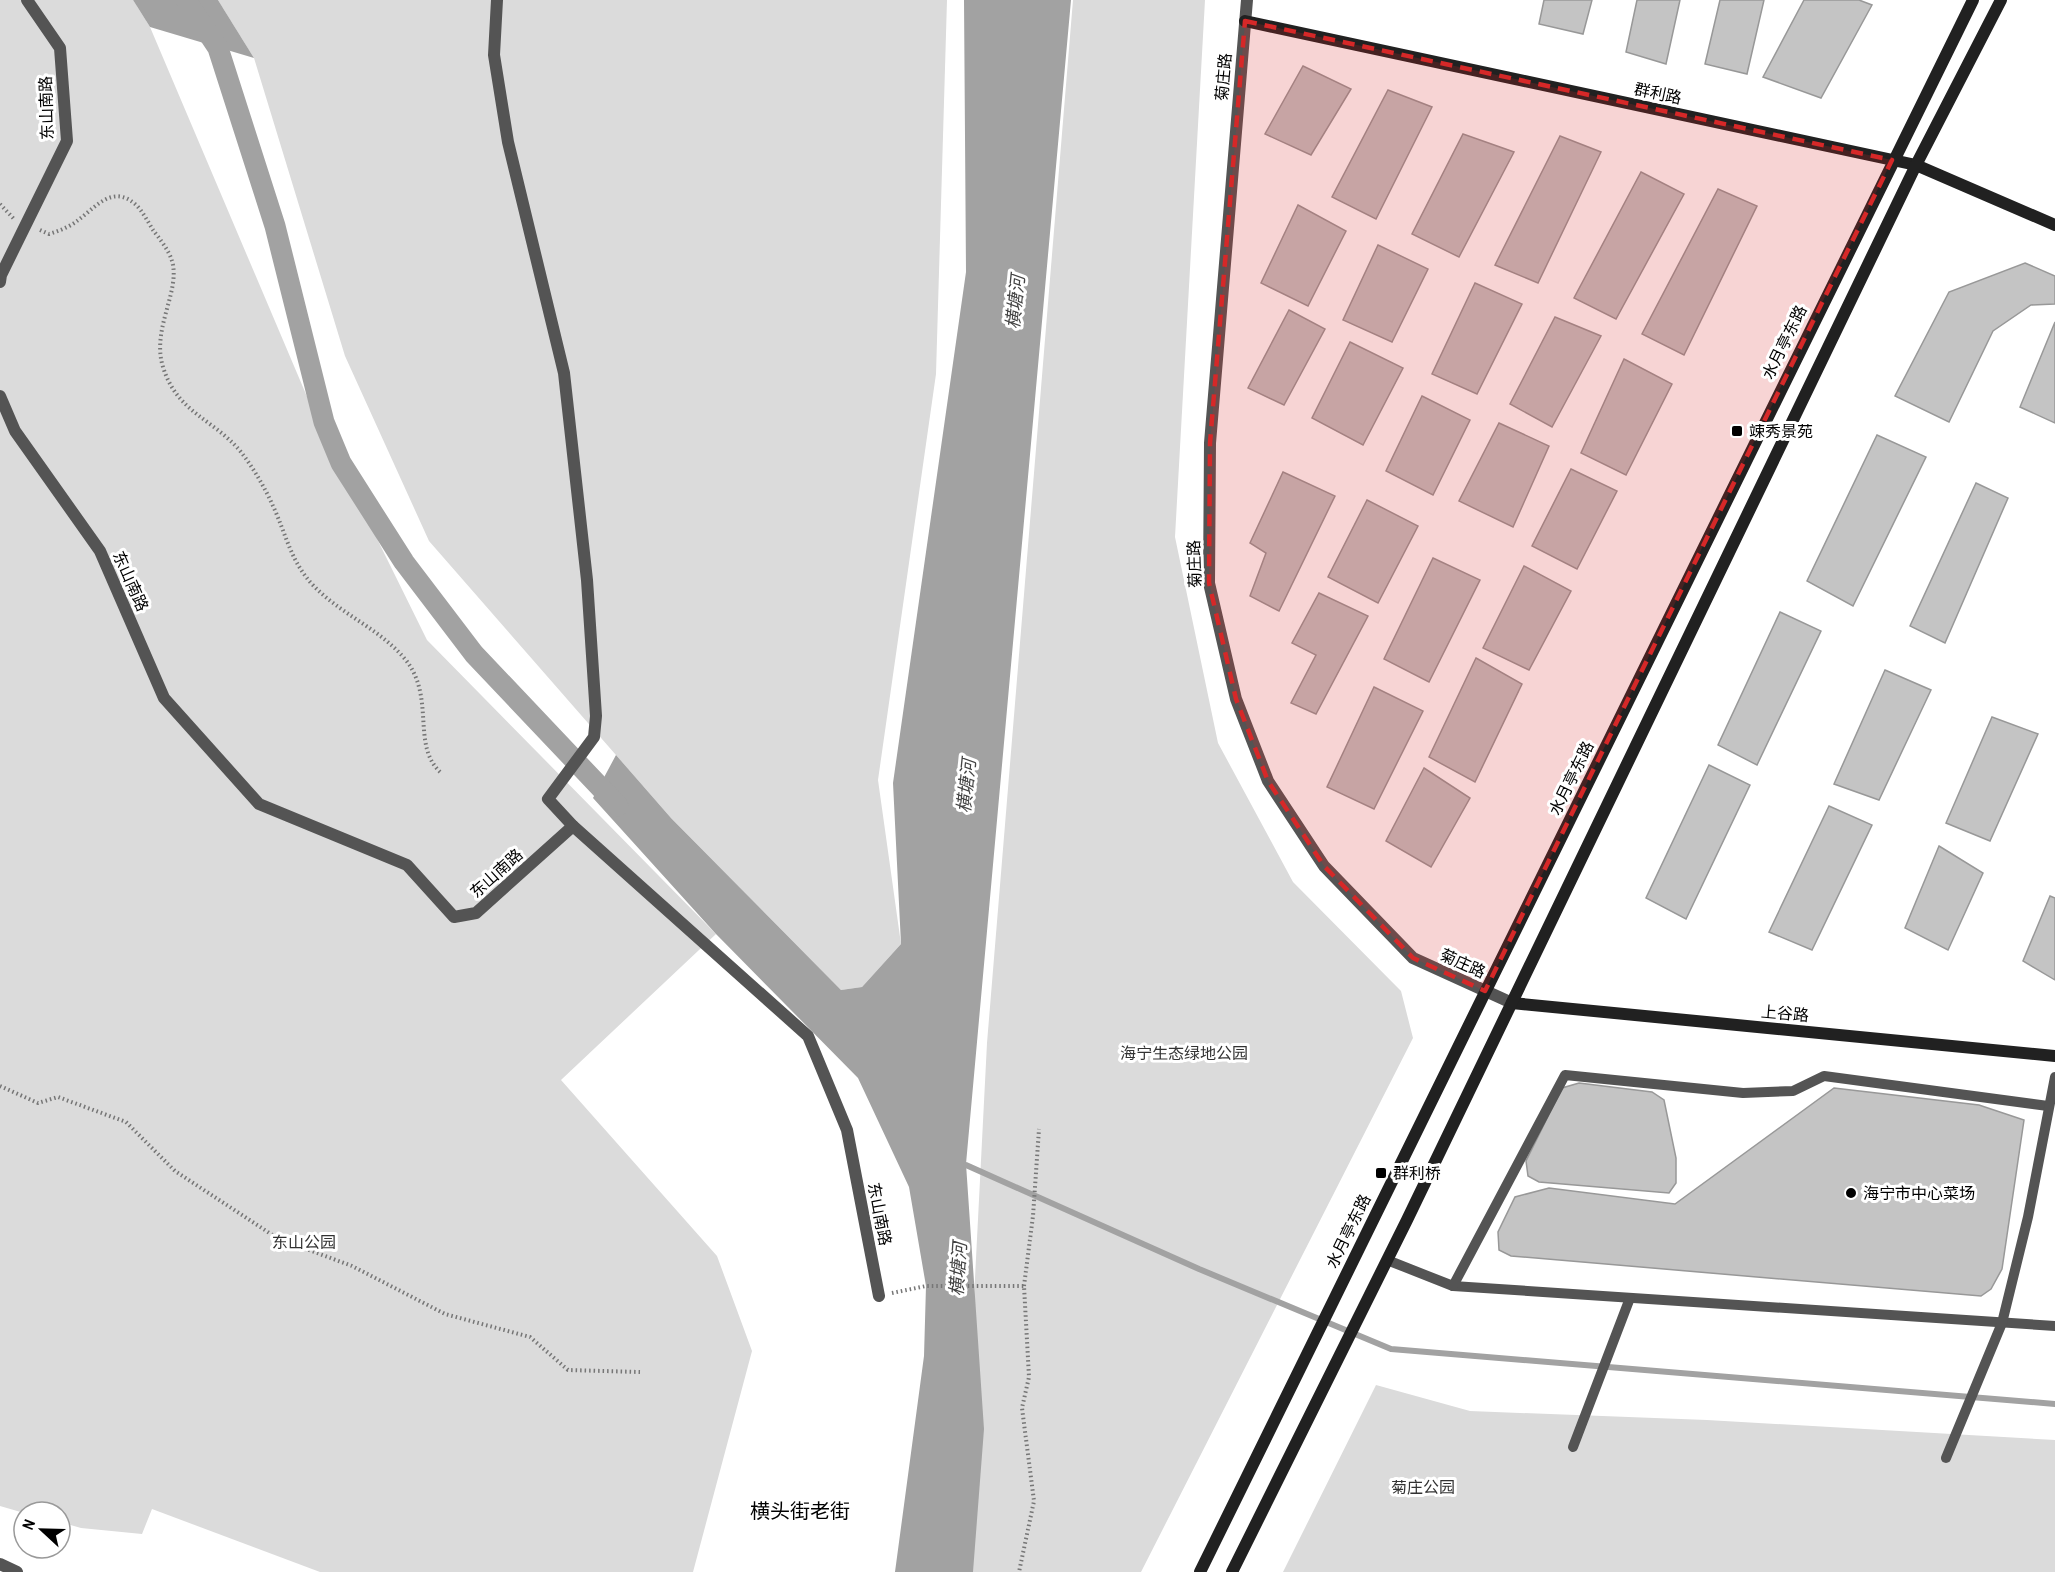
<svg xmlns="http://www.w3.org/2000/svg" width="2055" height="1572" viewBox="0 0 2055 1572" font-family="'Archivo Narrow','Noto Sans SC',sans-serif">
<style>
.green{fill:#dbdbdb}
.water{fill:#a2a2a2}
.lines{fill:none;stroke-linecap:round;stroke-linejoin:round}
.stream{stroke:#a2a2a2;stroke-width:6}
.canal{stroke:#a2a2a2;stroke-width:21}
.building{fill:#c4c4c4;stroke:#989898;stroke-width:1.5}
.path{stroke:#767676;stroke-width:4;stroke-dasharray:1.5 3;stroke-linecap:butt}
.lane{stroke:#545454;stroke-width:10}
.street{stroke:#545454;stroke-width:12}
.secondary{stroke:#212121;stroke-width:12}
.marked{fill:#d62828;fill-opacity:0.2;stroke:#d62828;stroke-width:4.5;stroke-dasharray:12 8;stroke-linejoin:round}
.poi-dot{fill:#000;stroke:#fff;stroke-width:2}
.labels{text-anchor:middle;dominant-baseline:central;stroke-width:6;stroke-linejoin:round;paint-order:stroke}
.street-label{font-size:16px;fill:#000;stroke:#fff}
.poi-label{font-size:16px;fill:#000;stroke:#fff;text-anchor:start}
.park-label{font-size:16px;fill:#323232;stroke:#fff}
.water-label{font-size:18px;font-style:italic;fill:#434343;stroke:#fff}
.quarter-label{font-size:20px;fill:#000;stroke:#fff}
</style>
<rect width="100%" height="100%" fill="#fff"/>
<g class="green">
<path d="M0,0H133L150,27L308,399L427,640L716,934L561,1080L717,1256L752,1351L693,1572H320L152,1509L142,1534L81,1528L60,1522V1512L24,1513L0,1506Z"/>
<path d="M218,0H947L936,374L878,780L901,944L862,987L841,990L671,818L429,541L345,356L254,58Z"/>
<path d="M1073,0H1205L1175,537L1218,743L1293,882L1401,991L1413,1038L1141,1572H960L987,1043Z"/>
<path d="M1376,1385L1470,1411L1707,1420L2055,1440V1572H1283Z"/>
</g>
<g class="water">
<path d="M133,0H218L254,58L150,27Z"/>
<path d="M964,0H1071L966,1164L984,1429L973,1572H895L924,1356L926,1286L909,1187L858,1078L716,934L593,798L616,755L671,818L841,990L862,987L901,944L893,783L966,272Z"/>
</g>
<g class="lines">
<path class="stream" d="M966,1165L1199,1269L1391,1349L2055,1404"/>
<path class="canal" d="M186,0L218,48L275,226L324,422L341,463L404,562L474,654L618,806"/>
</g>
<g class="building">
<path d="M1544,0H1592L1583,34L1539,24Z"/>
<path d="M1637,0H1680L1666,64L1626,52Z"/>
<path d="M1720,0H1764L1747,74L1705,64Z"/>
<path d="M1804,0H1859L1872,5L1821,98L1763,77Z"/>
<path d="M1303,66L1351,89L1311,155L1265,134Z"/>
<path d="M1388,90L1432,107L1376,219L1332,197Z"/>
<path d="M1463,134L1514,152L1459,257L1412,234Z"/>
<path d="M1560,136L1601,152L1538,283L1495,265Z"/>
<path d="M1641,172L1684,194L1616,319L1574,298Z"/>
<path d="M1718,189L1757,206L1684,355L1642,334Z"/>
<path d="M1298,205L1346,231L1308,306L1261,283Z"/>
<path d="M1378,245L1428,269L1392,342L1343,320Z"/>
<path d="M2025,263L2055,276V304L2031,305L1993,331L1949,422L1895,396L1949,292Z"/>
<path d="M1475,283L1522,304L1477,394L1432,374Z"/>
<path d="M1289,310L1325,329L1284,405L1248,388Z"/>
<path d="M1555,317L1601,336L1552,427L1510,404Z"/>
<path d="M2055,322V423L2020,407Z"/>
<path d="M1350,342L1403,368L1363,445L1312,418Z"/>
<path d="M1624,359L1672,384L1626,475L1581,453Z"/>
<path d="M1422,396L1470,420L1433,495L1386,471Z"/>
<path d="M1499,423L1549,446L1513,527L1459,501Z"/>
<path d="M1877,435L1926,457L1853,606L1807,581Z"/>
<path d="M1571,469L1617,491L1577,569L1532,546Z"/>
<path d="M1283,472L1335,496L1279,611L1250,596L1266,553L1250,543Z"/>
<path d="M1976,483L2008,498L1945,643L1910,626Z"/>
<path d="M1367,500L1418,526L1378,603L1328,577Z"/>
<path d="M1433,558L1480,580L1429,682L1384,659Z"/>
<path d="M1524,566L1571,591L1529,670L1483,648Z"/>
<path d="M1319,593L1368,616L1316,714L1291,703L1316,655L1292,643Z"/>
<path d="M1780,612L1821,631L1757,765L1718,745Z"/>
<path d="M1476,658L1522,684L1475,782L1429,757Z"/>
<path d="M1885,670L1931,690L1879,800L1834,784Z"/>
<path d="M1374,687L1423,711L1374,809L1327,787Z"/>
<path d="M1992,717L2038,734L1990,841L1946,823Z"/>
<path d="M1709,765L1750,785L1686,919L1646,898Z"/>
<path d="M1424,768L1470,798L1431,867L1386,841Z"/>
<path d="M1829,806L1872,825L1812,950L1769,932Z"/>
<path d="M1939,846L1983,873L1948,950L1905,928Z"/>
<path d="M2050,896L2055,898V980L2023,961Z"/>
<path d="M1579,1083L1652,1092L1664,1100L1676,1158V1183L1669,1193L1539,1182L1528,1176L1526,1161L1562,1088Z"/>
<path d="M1834,1088L1979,1105L2024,1120L2002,1269L1991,1289L1981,1296L1511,1256L1499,1250L1498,1232L1515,1197L1549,1188L1675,1204Z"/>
</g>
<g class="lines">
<g class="path">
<path d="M0,204L14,219"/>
<path d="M40,230L49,234C59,231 69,227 77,221C95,208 112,184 135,204C142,210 148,222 153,230C159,238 169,250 172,261C181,291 151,329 163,367C177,413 214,419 241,452C254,469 265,488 273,506C286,534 290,559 311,583C339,614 378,627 405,659C436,697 411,744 440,772"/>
<path d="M0,1086L38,1103L58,1097L126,1122L175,1171L277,1238L352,1266L445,1314L530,1337L568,1370L640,1372"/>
<path d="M1024,1286L1033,1216L1039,1129"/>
<path d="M892,1293L926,1286H1024L1029,1377L1022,1408L1034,1501L1019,1572"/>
</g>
<g class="lane">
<path d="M1387,1260L1453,1286L2055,1326"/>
<path d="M1453,1286L1565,1075L1743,1093L1793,1091L1824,1076L2048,1106"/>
<path d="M1573,1447L1630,1298"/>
<path d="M1946,1458L2002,1323L2028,1217L2055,1077"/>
</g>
<g class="street">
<path d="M497,0L494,55L508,142L564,373L587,580L596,716L594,737L548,799L573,826"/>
<path d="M1247,0L1210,443L1209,583L1236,699L1268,781L1324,866L1413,958L1512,1003"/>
<path d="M0,282L1,275L67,141L60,48L27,0"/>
<path d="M0,396L15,431L100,551L164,698L259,804L407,865L454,917L476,913L573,826L808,1036L847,1130L879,1296"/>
<path d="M0,1564L17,1572"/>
</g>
<g class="secondary">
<path d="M1245,21L1916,165L2055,225"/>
<path d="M1512,1003L2055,1056"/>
<path d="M1200,1572L1973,0"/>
<path d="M1232,1572L1407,1220L1916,165L2001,0"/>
</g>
</g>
<path class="marked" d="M1245,21L1892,160L1485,991L1413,958L1324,866L1268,781L1236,699L1209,583L1210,443Z"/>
<g class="poi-dot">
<rect x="1731" y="425" width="12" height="12" rx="3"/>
<rect x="1375" y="1167" width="12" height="12" rx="3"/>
<circle cx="1851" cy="1193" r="6"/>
</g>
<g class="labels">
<g class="street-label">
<text transform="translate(1223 77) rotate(-85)">菊庄路</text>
<text transform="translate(1658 93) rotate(12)">群利路</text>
<text transform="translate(46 108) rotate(-92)">东山南路</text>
<text transform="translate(1784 342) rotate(-64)">水月亭东路</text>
<text transform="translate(1194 564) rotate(-92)">菊庄路</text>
<text transform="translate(131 581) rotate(66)">东山南路</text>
<text transform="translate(1571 778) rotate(-64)">水月亭东路</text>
<text transform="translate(496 873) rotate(-42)">东山南路</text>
<text transform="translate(1463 963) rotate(24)">菊庄路</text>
<text transform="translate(1785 1013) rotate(5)">上谷路</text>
<text transform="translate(880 1214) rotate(79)">东山南路</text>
<text transform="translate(1348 1231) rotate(-64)">水月亭东路</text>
</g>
<g class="poi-label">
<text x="1749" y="431">竦秀景苑</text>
<text x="1393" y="1173">群利桥</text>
<text x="1863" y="1193">海宁市中心菜场</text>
</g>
<g class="park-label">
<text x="1184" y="1053">海宁生态绿地公园</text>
<text x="304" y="1242">东山公园</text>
<text x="1423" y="1487">菊庄公园</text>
</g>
<g class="water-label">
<text transform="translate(1015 302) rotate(-84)">横塘河</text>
<text transform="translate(966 786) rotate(-84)">横塘河</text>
<text transform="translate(958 1269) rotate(-86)">横塘河</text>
</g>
<g class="quarter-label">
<text x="800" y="1510">横头街老街</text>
</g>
</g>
<g transform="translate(42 1530) rotate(292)"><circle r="28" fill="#ffffff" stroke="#999999" stroke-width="1.5"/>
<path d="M0-4.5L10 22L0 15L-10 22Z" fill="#000000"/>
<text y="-9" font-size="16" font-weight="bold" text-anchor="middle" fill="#000000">N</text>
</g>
</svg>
